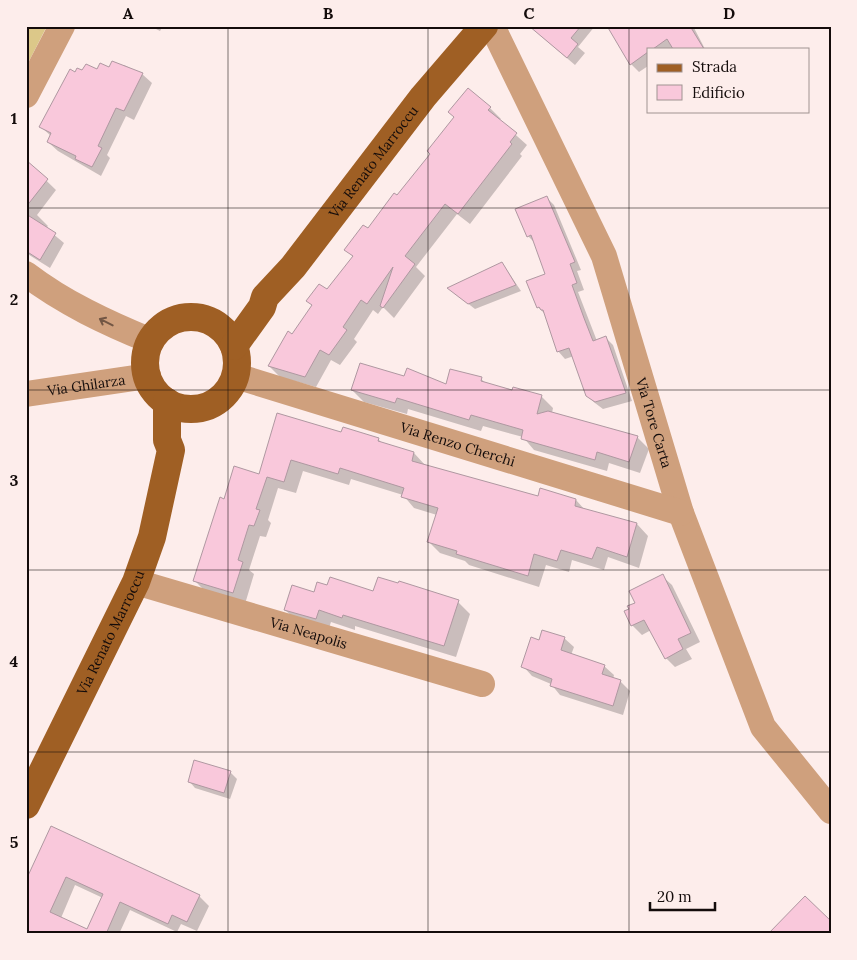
<svg xmlns="http://www.w3.org/2000/svg" width="857" height="960" viewBox="0 0 857 960" font-family="Lora,serif">
<style>
.green{fill:#dcc889}
.shadow{fill:#0003;fill-rule:evenodd}
.building{fill:#f9c8db;stroke:#af98a1;fill-rule:evenodd}
.lines{fill:none;stroke-linecap:round;stroke-linejoin:round}
.minor{stroke:#cfa07d;stroke-width:26}
.major{stroke:#9f5f24;stroke-width:28}
.oneway{stroke:#725644}
.grid{fill:none;stroke:#140c0b;stroke-width:1;stroke-opacity:0.55}
.labels{text-anchor:middle;dominant-baseline:central;stroke-width:5;stroke-linejoin:round;paint-order:stroke}
.street-label{font-size:14px;fill:#140c0b;stroke:#fdedeb}
.neatline{fill:none;stroke:#140c0b;stroke-width:2}
.grid-label{font-size:16px;text-anchor:middle;font-weight:bold;fill:#140c0b}
</style>
<rect width="100%" height="100%" fill="#fdedeb"/>
<path class="green" d="M26,26H47L26,67Z"/>
<g class="shadow">
<path d="M150,26H163L160,31Z"/>
<path d="M534,26H595L578,47L585,53L575,65L541,36Z"/>
<path d="M649,26H693L705,49H648V66L639,72L631,64Z"/>
<path d="M124,65L142,74L152,83L134,120L126,116L107,155L110,158L101,176L58,151L48,142L51,136L40,126L76,74L123,67Z"/>
<path d="M490,108L501,119L499,120L527,145L520,154L522,156L470,224L457,214L416,267L425,276L394,318L383,307L378,314L373,310L354,339L357,342L340,365L331,360L316,387L280,377L269,366L313,306L308,301L327,291L353,257L346,249L368,230L397,197Z"/>
<path d="M26,161L56,190L37,215L48,226L46,228L64,243L50,268L26,253Z"/>
<path d="M547,198L554,205L581,270L577,271L584,290L578,292L597,341L606,338L613,345L632,401L603,409L595,403L587,396L574,356L565,359L558,351L545,314L538,307L546,274L535,243L528,236Z"/>
<path d="M502,263L521,291L475,309L449,289Z"/>
<path d="M405,378L447,386L481,379L487,384L541,396L553,408L552,413L637,437L649,449L640,473L609,463L607,471L534,450L523,437L483,426L481,431L408,409L407,414L364,402L352,390Z"/>
<path d="M342,434L378,439L383,444L414,453L425,465L539,497L576,500L585,510L637,524L648,536L639,568L608,557L604,570L572,560L569,572L546,565L539,587L469,565L465,561L440,553L429,542L437,515L414,508L403,495L351,479L349,485L303,471L296,493L278,488L268,520L271,523L266,537L260,536L249,570L254,574L245,604L206,592L194,580L225,500L260,475Z"/>
<path d="M662,576L672,585L700,642L686,649L692,659L675,667L666,658L651,630L642,635L632,625L636,604Z"/>
<path d="M328,586L458,602L470,614L456,657L355,626V630L331,622L328,631L298,622L285,610Z"/>
<path d="M564,638L574,647L571,655L604,666L614,675L613,679L620,681L630,691L623,715L560,695L551,684L532,676L523,666L540,641Z"/>
<path d="M231,773L237,779L230,799L195,788L189,781Z"/>
<path d="M51,828L199,896L209,906L197,931L181,924L177,932L130,910L119,934H26ZM75,885L103,898L88,930L61,918Z"/>
</g>
<g class="building">
<path d="M529,26H581L571,38L578,44L567,58Z"/>
<path d="M607,26H690L704,49H673L667,39L653,49H648V52L630,65Z"/>
<path d="M112,61L143,73L124,111L116,108L98,146L102,148L92,167L75,159L76,156L47,142L51,133L39,127L70,69L75,72L77,68L82,70L86,64L97,69L100,63L109,67Z"/>
<path d="M468,88L491,107L488,110L517,133L510,142L512,144L458,214L445,204L405,256L415,264L383,308L380,306L393,267L367,304L361,300L343,327L347,330L329,355L320,350L305,377L268,366L288,331L292,334L312,305L306,301L319,284L327,289L353,256L344,250L363,225L368,228L394,193L397,195L430,154L427,151L454,117L448,112Z"/>
<path d="M26,160L48,179L26,207Z"/>
<path d="M547,196L575,262L570,264L577,283L572,285L584,318L593,341L606,336L626,393L595,402L586,396L569,348L557,352L543,310H541L539,307L537,308L526,281L545,274L531,235L527,237L515,209Z"/>
<path d="M26,214L56,233L40,260L26,251Z"/>
<path d="M502,262L516,285L468,304L447,288Z"/>
<path d="M360,363L404,376L407,368L446,384L450,369L482,377L481,381L512,390L513,387L542,395L537,414L548,411L638,436L629,462L597,452L595,460L521,439L523,430L471,415L469,420L397,398L395,403L351,390Z"/>
<path d="M277,413L341,432L343,427L379,438L378,441L414,452L412,461L538,496L540,488L576,499L575,506L637,523L627,557L597,547L592,559L561,550L557,561L534,554L528,576L456,554L457,551L427,542L438,508L401,497L404,488L340,468L338,474L291,460L284,482L267,477L256,509L260,510L254,526L249,525L238,560L243,562L233,593L193,581L220,497L224,499L234,466L259,474Z"/>
<path d="M663,574L691,633L678,639L683,649L665,659L644,620L631,626L624,611L629,609L627,606L635,603L629,591Z"/>
<path d="M330,577L373,591L378,577L398,583L399,581L459,600L444,646L343,615L342,618L319,610L316,619L284,610L292,585L314,592L317,582L327,585Z"/>
<path d="M542,630L565,637L561,650L605,665L602,674L621,680L613,706L550,686L552,679L521,667L531,637L539,640Z"/>
<path d="M194,760L231,771L224,793L188,782Z"/>
<path d="M51,826L200,895L187,922L172,915L168,924L120,902L106,934H26V880ZM66,877L103,894L87,929L50,912Z"/>
<path d="M805,896L831,921V934H768Z"/>
</g>
<g class="lines">
<g class="minor">
<path id="s1" d="M492,26L604,256L681,513L763,727L831,811"/>
<path d="M26,95L62,26"/>
<path d="M26,274C64,303 107,323 151,341"/>
<path id="s2" d="M236,376L681,513"/>
<path id="s3" d="M26,394L148,376"/>
<path id="s4" d="M136,582L482,684"/>
</g>
<g class="major">
<circle cx="191" cy="363" r="46"/>
<path id="s5" d="M234,346L262,307L265,297L293,267L423,97L484,26"/>
<path id="s6" d="M26,805L136,582L152,537L171,450L167,440V402"/>
</g>
</g>
<defs><path id="oneway-shaft" d="M-6 0H5M1.5-3L5.5 0L1.5 3" fill="none" stroke-width="1.6" stroke-linecap="round" stroke-linejoin="round" transform="scale(1.25)"/></defs>
<use class="oneway" href="#oneway-shaft" transform="translate(106 322) rotate(-153)"/>
<path class="grid" d="M228,26V934M428,26V934M629,26V934M26,208H831M26,390H831M26,570H831M26,752H831"/>
<g class="labels">
<g class="street-label">
<text stroke="none"><textPath href="#s5" startOffset="232">Via Renato Marroccu</textPath></text>
<text stroke="none"><textPath href="#s3" startOffset="61">Via Ghilarza</textPath></text>
<text stroke="none"><textPath href="#s1" startOffset="430">Via Tore Carta</textPath></text>
<text stroke="none"><textPath href="#s2" startOffset="232">Via Renzo Cherchi</textPath></text>
<text stroke="none"><textPath href="#s6" startOffset="192">Via Renato Marroccu</textPath></text>
<text stroke="none"><textPath href="#s4" startOffset="180">Via Neapolis</textPath></text>
</g>
</g>
<rect width="857" height="960" fill="none" stroke="#fdedeb" stroke-width="55"/>
<rect x="647" y="48" width="162" height="65" fill="#fdedeb" stroke="#a09391"/>
<rect x="657" y="64" width="25" height="8" fill="#9f5f24" stroke="#a09391"/>
<text x="692" y="72" font-size="15" fill="#140c0b">Strada</text>
<rect x="657" y="85" width="25" height="15" fill="#f9c8db" stroke="#a09391"/>
<text x="692" y="98" font-size="15" fill="#140c0b">Edificio</text>
<path d="M650 902v8h65v-8" fill="none" stroke="#140c0b" stroke-width="2.5"/>
<text x="657" y="902" font-size="15" fill="#140c0b" stroke="#fdedeb" stroke-width="4" paint-order="stroke">20 m</text>
<rect x="28" y="28" width="802" height="904" class="neatline"/>
<g class="grid-label">
<text x="128" y="19">A</text>
<text x="328" y="19">B</text>
<text x="529" y="19">C</text>
<text x="729" y="19">D</text>
<text x="14" y="124">1</text>
<text x="14" y="305">2</text>
<text x="14" y="486">3</text>
<text x="14" y="667">4</text>
<text x="14" y="848">5</text>
</g>
</svg>
